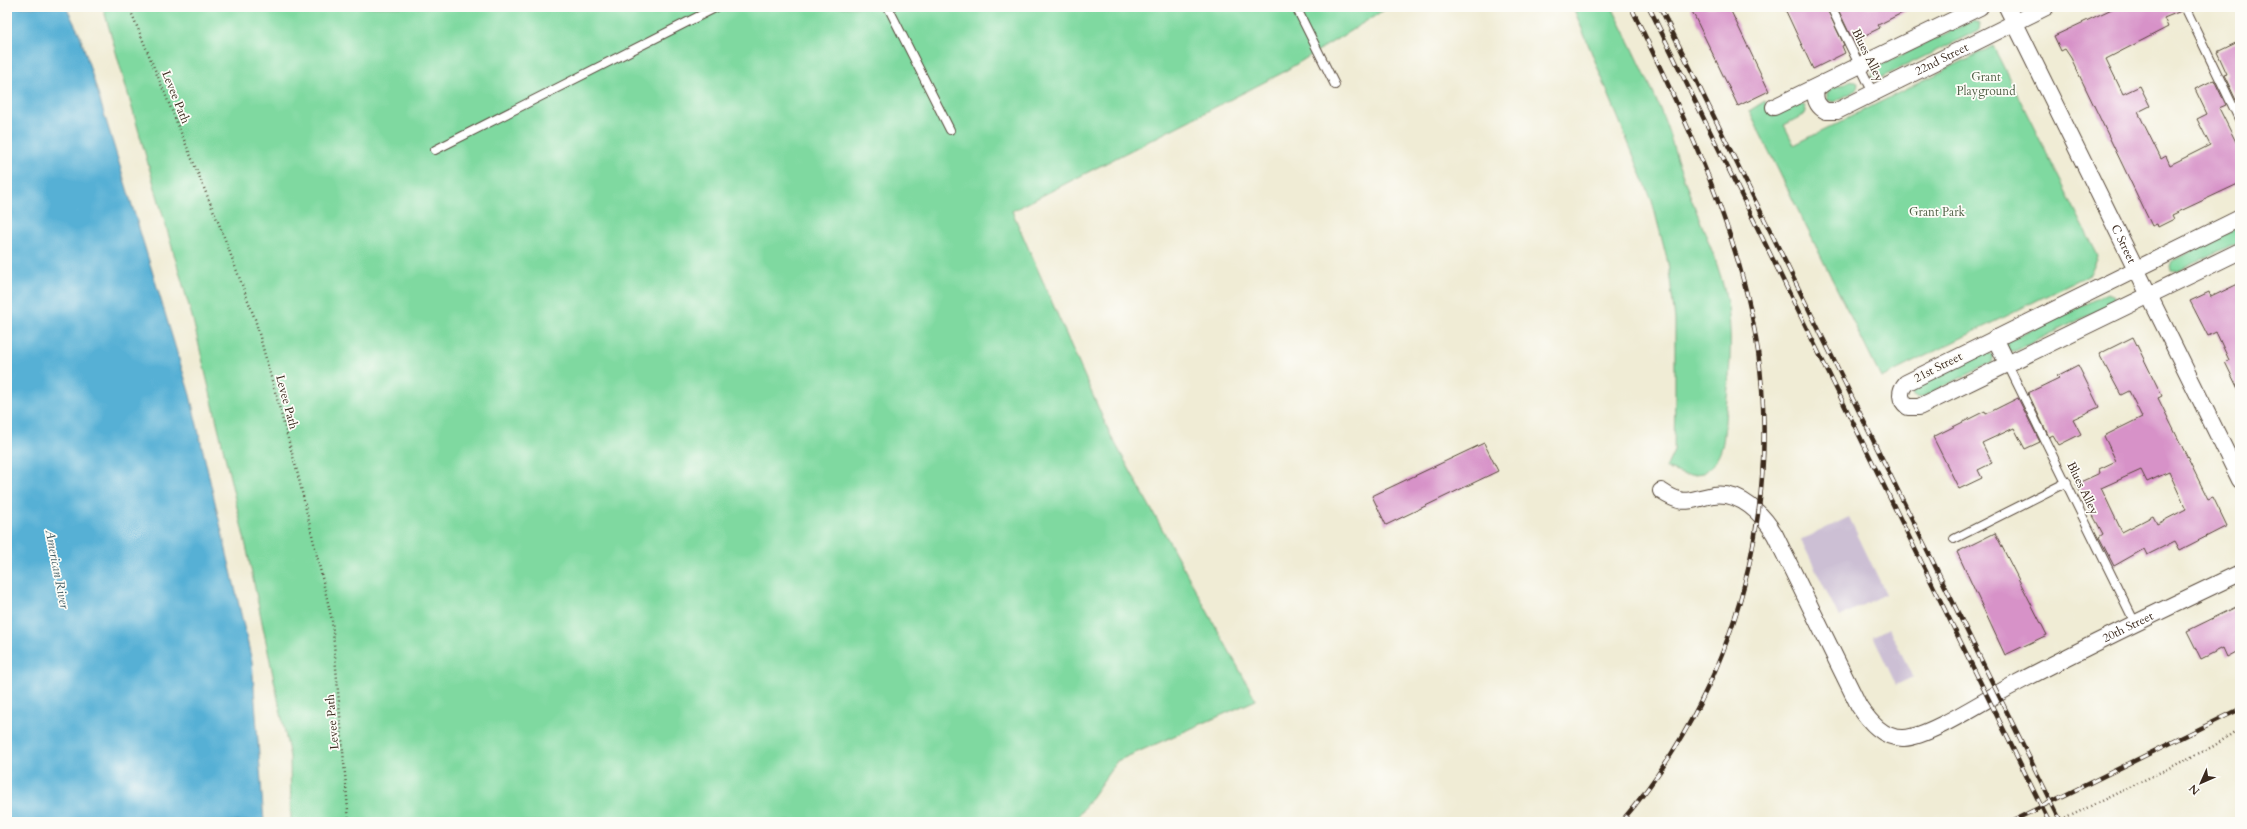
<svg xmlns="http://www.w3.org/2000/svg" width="2247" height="829" viewBox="0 0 2247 829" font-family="Cardo,serif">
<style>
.industrial{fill:#ccbfd4}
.green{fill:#7fd9a0;stroke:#5d825f}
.water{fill:#57b0d5;stroke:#496d7a}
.building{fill:#d792c8;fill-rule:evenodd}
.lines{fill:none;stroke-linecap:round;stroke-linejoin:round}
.service-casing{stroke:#564739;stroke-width:10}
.minor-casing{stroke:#564739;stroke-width:18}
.path{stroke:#564739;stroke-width:2.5;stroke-dasharray:1 3;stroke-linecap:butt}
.service{stroke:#fff;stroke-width:8}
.minor{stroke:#fff;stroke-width:16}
.rail-casing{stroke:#3b2a1e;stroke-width:4.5}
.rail{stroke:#fdfcf7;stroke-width:3;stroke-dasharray:9;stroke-linecap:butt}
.labels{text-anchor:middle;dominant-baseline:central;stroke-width:3.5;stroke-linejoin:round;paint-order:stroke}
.street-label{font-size:12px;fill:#3b2a1e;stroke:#fdfcf7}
.park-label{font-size:12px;fill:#4f5f45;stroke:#fdfcf7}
.water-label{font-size:13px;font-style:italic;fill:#466067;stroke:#fdfcf7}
</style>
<rect width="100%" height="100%" fill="#fdfcf7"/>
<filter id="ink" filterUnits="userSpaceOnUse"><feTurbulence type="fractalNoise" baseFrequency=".025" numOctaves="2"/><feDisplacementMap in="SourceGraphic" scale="8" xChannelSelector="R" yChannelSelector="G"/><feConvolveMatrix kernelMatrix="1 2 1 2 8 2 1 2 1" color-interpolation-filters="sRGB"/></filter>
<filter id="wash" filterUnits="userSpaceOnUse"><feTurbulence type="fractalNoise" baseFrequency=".012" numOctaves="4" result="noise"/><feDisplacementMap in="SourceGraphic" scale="16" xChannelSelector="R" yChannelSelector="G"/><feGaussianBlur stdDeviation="0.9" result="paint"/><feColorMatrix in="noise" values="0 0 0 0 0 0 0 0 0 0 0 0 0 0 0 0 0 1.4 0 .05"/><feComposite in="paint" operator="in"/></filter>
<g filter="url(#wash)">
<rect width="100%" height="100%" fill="#f0ecd5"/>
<g class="industrial">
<path d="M1849,517L1886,594L1839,617L1801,540Z"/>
<path d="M1889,628L1913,677L1896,685L1873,636Z"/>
</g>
<g class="green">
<path d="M103,7H1389L1282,73L1012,211L1109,432L1256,700L1117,761L1074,822H291L290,757L247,550L193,320Z"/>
<path d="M1573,7H1612C1631,44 1649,81 1664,119C1672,139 1676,160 1684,179C1699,222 1721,263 1728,308C1733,342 1729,376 1726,410C1723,437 1727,454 1704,473L1685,475L1666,468L1674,451L1675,395V320L1668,263L1652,201Z"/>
<path d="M1974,20L1980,23L1979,30L1880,78H1875L1872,75L1875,68Z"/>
<path d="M1993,46L2098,256L2090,274L1881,378L1749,111L1765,101L1773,117L1799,104L1805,106L1806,111L1805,114L1784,125L1794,145Z"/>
<path d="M1851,80L1858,83L1857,90L1834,102L1827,100V92Z"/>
<path d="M2240,227V241L2178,271L2171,270L2170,266L2172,261Z"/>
<path d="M2108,293L2115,296L2114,303L2015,351H2009L2006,346L2009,341Z"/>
<path d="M1986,352L1993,355L1991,363L1920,398L1913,396L1912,392L1915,387Z"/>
</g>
<path class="water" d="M7,7H66L80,35L190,395L252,661L264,822H7Z"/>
<g id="blocks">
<g class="building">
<path d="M1690,7H1729L1769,91L1738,106Z"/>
<path d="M1784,7H1826L1844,45L1842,46L1845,53L1813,69Z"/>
<path d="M1837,7H1914L1878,25L1880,28L1853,41Z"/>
<path d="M2116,7H2180L2181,11L2164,18L2168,27L2106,59L2123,94L2140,86L2150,106L2138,112L2161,159L2166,156L2170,165L2210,145L2197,119L2207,114L2195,89L2214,80L2226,105L2219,108L2240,150V183L2172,215L2174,219L2158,227L2157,224L2152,226L2071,58L2065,49L2061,51L2054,36Z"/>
<path d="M2240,41V100L2239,98L2236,100L2224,75L2227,74L2217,52Z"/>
<path d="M2240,283V393L2225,362L2229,360L2216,332L2208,336L2190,301L2209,292L2211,297Z"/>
<path d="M2133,337L2162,396L2158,398L2208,499L2213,497L2227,526L2180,550L2175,541L2147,555L2144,549L2114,566L2099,537L2103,534L2076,484L2100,473L2099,469L2116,461L2104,436L2142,417L2129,391L2121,395L2099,354ZM2141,470L2147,482L2169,472L2186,509L2157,524L2153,516L2122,532L2101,488Z"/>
<path d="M2078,365L2099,407L2073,419L2081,434L2059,445L2053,435L2049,437L2028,393L2059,378L2057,376Z"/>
<path d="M2018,398L2040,442L2025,449L2014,428L1982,443L1992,463L1978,470L1982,478L1959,489L1933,437L1985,411L1986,414Z"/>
<path d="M1484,443L1498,471L1386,525L1372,496Z"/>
<path d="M1995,533L2047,635L2005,655L1957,552Z"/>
<path d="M2236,607L2240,614V650L2227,657L2223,648L2201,659L2187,631Z"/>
</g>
</g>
</g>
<g filter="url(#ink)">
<use href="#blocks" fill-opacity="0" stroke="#564739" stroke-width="1"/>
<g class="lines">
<g class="service-casing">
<g id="service">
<path d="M888,7L950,130"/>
<path d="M1296,7L1335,85"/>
<path d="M1831,7L1873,93"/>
<path d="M2185,7L2240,121"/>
<path d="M435,150L717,7"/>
<path d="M2008,365L2135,623"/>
<path d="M1954,539L2067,482"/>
</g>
</g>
<g class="minor-casing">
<g id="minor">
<path id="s1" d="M2007,7L2240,480"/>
<path id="s2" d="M1824,83L1816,89C1814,100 1817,106 1826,111H1837L2046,7"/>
<path d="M1774,107L1980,7"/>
<path d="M2240,218L1906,383C1899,391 1899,400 1908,407H1919L2240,251"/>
<path d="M1995,338L2008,365"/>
<path id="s3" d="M1661,491C1685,507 1688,500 1713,495C1740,491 1763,514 1775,535L1859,706C1869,721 1883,739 1904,738C1930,737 1989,697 2015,684C2089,645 2164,609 2240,573"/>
</g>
</g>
<g class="path">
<path d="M129,7L221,229L255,319L298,475L332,620L349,822"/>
<path d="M2058,822L2214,746L2240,728"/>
</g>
<use href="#service" class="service"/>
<use href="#minor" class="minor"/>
<g class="rail-casing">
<g id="rail">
<path d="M1649,7L2049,822"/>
<path d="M1660,7L2061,822"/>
<path d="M1621,822C1747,676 1794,469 1744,283C1719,187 1674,96 1631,7"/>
<path d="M2010,822L2240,709"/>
</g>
</g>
<use href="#rail" class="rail"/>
</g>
</g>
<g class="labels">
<g class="street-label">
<text transform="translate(1868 55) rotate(64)">Blues Alley</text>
<text stroke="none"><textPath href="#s2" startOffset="164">22nd Street</textPath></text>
<text transform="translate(176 97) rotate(68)">Levee Path</text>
<text stroke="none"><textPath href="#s1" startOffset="264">C Street</textPath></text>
<text transform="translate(1938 367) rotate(-27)">21st Street</text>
<text transform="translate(287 402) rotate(75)">Levee Path</text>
<text transform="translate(2083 488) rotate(64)">Blues Alley</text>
<text stroke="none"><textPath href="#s3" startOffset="632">20th Street</textPath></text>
<text transform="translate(332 722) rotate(-95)">Levee Path</text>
</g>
<g class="park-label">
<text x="1986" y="77">Grant<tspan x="1986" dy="14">Playground</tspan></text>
<text x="1937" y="212">Grant Park</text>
</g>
<g class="water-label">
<text transform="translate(57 569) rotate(79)">American River</text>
</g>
</g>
<rect width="2247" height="829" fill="none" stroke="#fdfcf7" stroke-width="24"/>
<g transform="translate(2201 783) rotate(225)" stroke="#fdfcf7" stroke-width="3" paint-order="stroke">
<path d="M0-3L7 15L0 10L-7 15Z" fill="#3b2a1e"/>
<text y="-6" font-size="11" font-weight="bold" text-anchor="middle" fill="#3b2a1e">N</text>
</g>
</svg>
